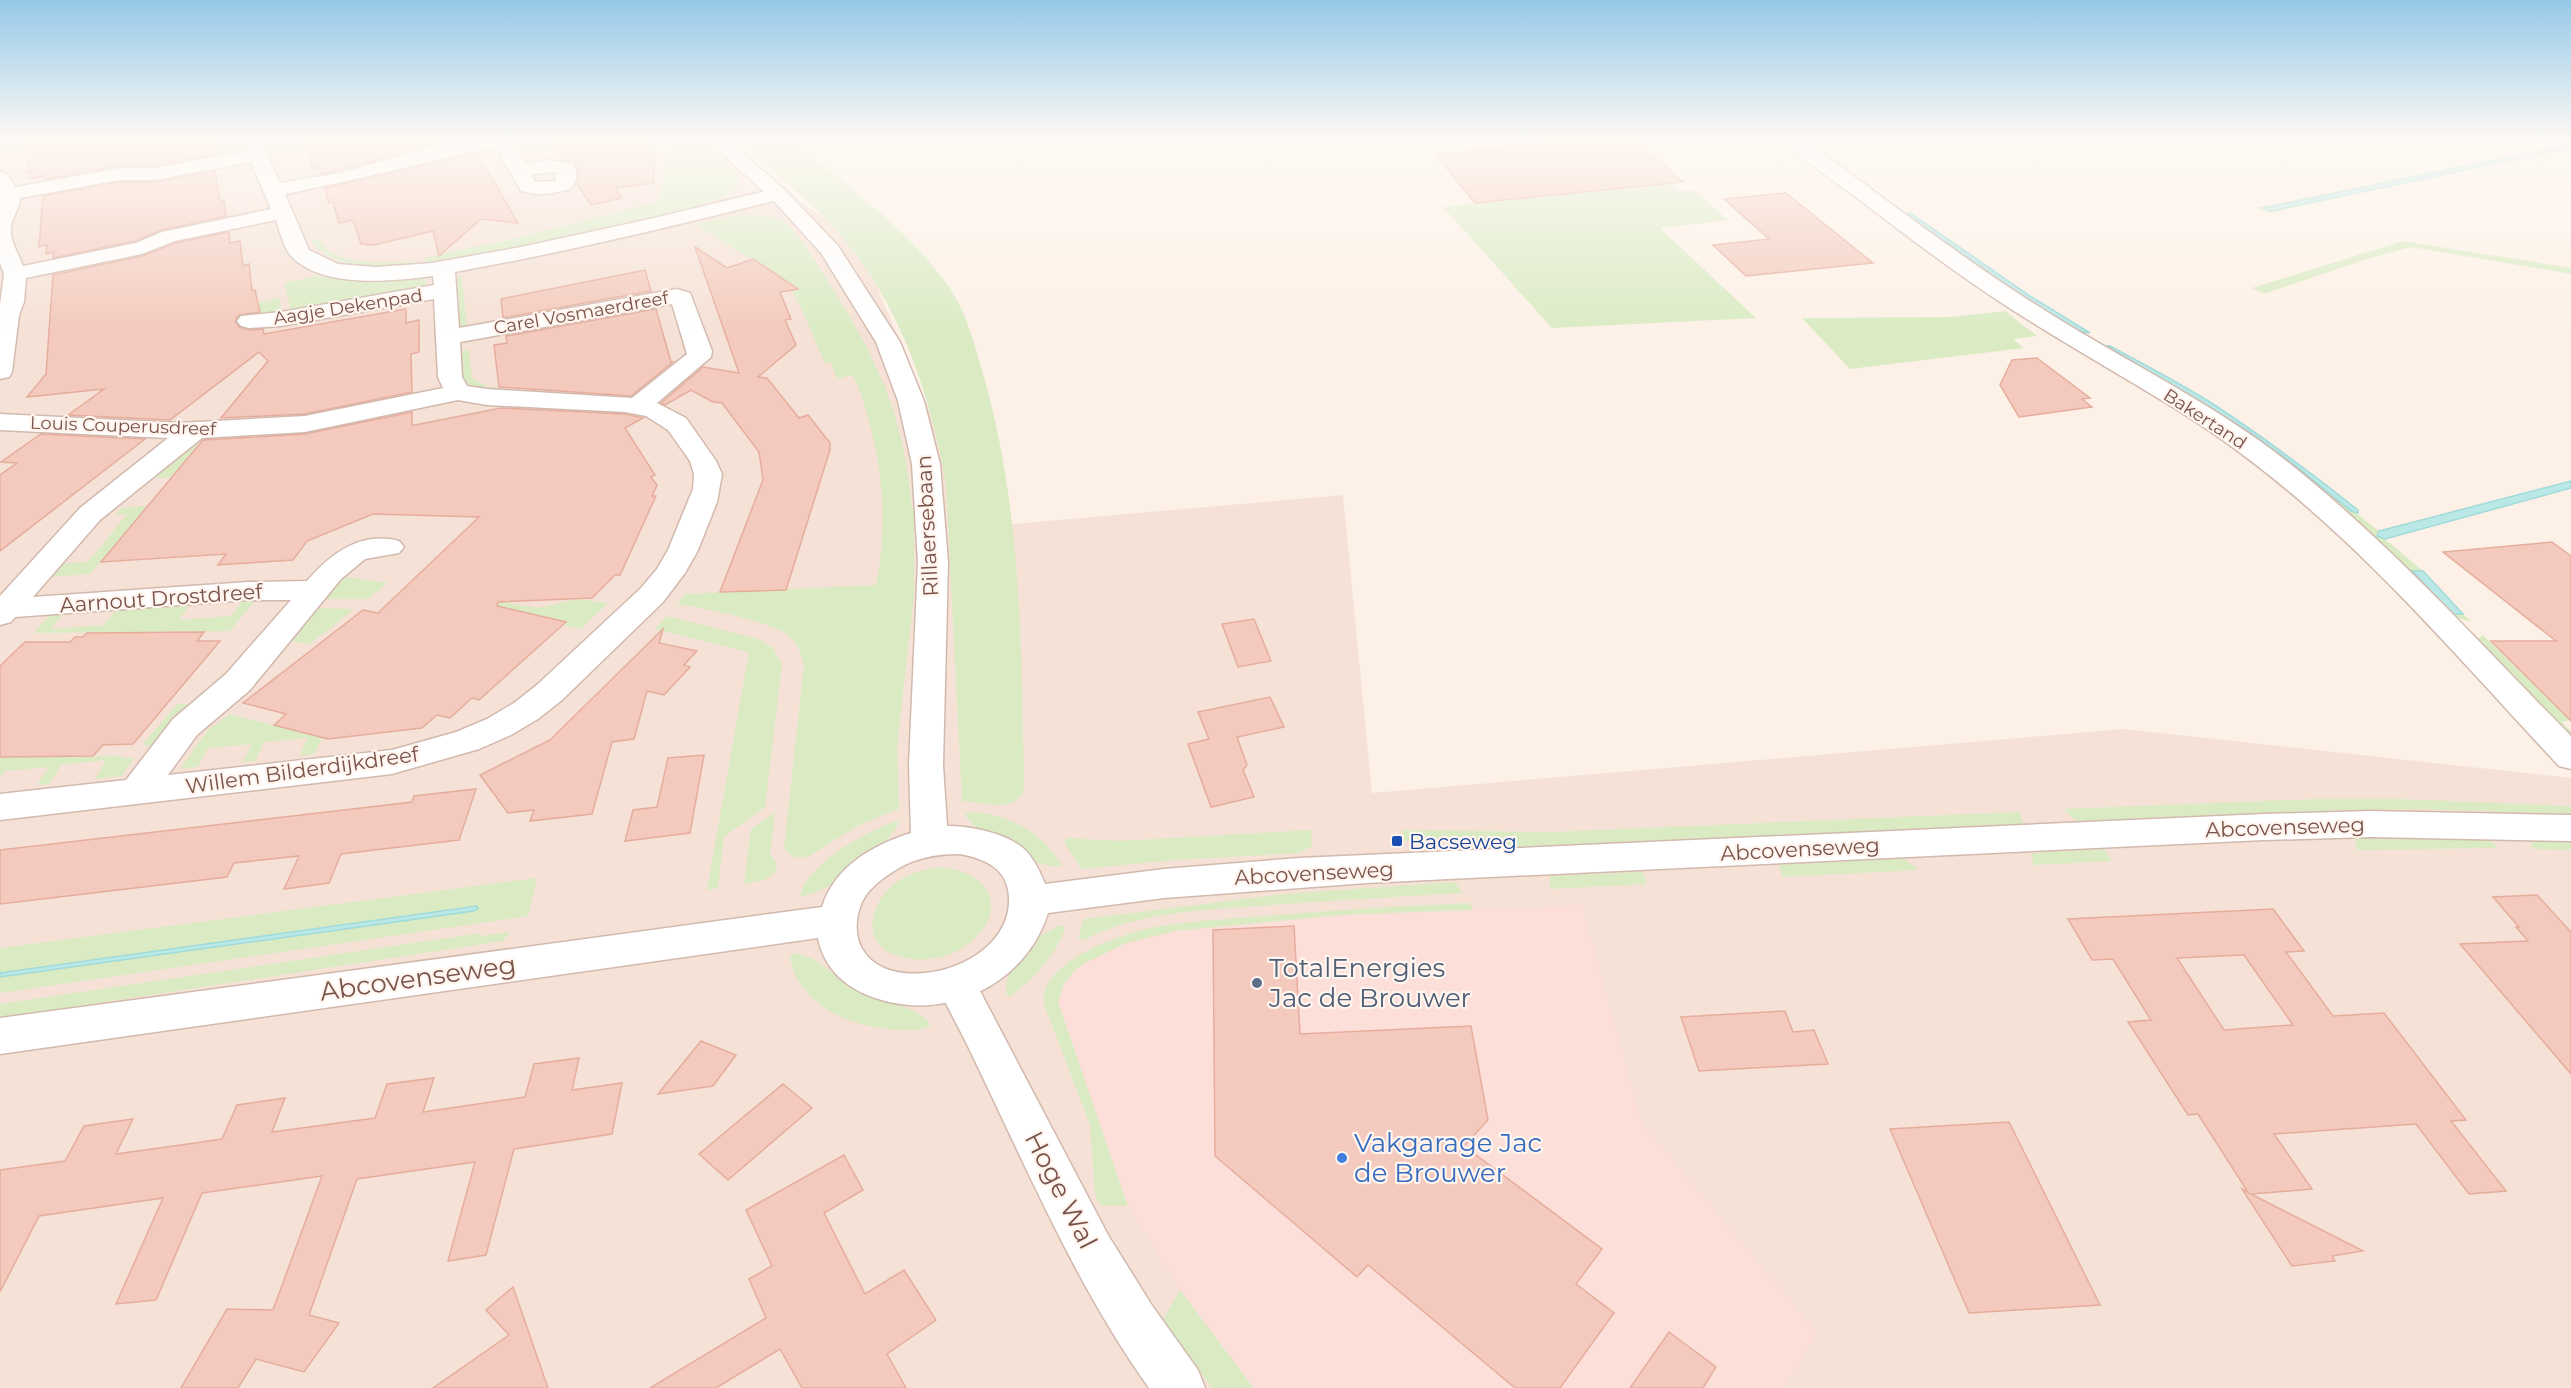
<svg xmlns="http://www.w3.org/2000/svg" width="2571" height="1388" viewBox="0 0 2571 1388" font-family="Montserrat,sans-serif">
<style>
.residential{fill:#f5e1d5}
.commercial{fill:#fddfda}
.green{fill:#daebc4}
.water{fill:#bae8e7;stroke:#a0dad9;stroke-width:1.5}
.building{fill:#f3cabd;stroke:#e6ad9d;stroke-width:1.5;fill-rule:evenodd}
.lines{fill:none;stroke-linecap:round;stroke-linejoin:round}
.minor-casing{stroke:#d2b9ae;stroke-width:3}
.tertiary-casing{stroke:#d2b9ae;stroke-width:3}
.minor{fill:#fff;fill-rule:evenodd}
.tertiary{fill:#fff;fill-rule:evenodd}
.transit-dot{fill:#1a4fb4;stroke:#fff5ee;stroke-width:2}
.service-dot{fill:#5c6f8a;stroke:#fff5ee;stroke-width:2}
.shop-dot{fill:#3f7fe0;stroke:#fff5ee;stroke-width:2}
.labels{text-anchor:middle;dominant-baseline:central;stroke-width:4.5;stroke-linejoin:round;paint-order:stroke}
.far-street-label{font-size:18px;fill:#78534a;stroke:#fff5ee}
.street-label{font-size:21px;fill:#78534a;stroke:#fff5ee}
.transit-label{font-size:21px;fill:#164399;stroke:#fff5ee;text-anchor:start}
.near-service-label{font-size:26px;fill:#4e5e75;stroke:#fff5ee;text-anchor:start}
.near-street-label{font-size:26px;fill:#78534a;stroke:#fff5ee}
.near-shop-label{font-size:26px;fill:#366cbe;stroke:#fff5ee;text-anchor:start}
</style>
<rect width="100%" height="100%" fill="#fdf1e7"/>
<path class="residential" d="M0,139H718L859,245L979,527L1343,495L1372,793L2124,729L2571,778V1388H0Z"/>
<path class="commercial" d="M1582,905L1642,1123L1818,1333L1784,1388H1253L1180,1290L1128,1206L1101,1137L1058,1002L1064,984L1076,969L1085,963L1126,943L1175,931L1341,915Z"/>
<g class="green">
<path d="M641,139H700L737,175L739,183L732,192L719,199L667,215L486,254L425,264L427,257L517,238L656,202L664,177L669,150L654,151Z"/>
<path d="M734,139H790C844,184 912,231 951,290C967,314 974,344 982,370C1022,507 1021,643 1024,784L1023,793C1012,813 981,802 962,801L946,484C930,391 898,298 833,227C803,195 768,167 734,139Z"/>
<path d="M1694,139H1776L1778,140L1707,148Z"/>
<path d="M2571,143L2265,208L2271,211L2571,148L2270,213L2255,208Z"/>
<path d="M1668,184L1678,191L1694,190L1728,220L1660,228L1756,318L1552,328L1443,207Z"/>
<path d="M742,215C754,215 771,214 782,221C800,233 813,258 824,275C875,354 904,413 912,508H914V595L897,747L899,809L859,825L808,857H793L784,849L804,665C801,652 797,642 786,634C765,620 703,608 677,604L685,594L876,585C890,516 881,448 857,383L852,375L838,379L830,362L825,363L799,303L786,280L694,224Z"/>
<path d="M320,239C331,268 393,263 419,261L418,265C382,267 335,272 311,241Z"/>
<path d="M2403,241L2571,268V274L2411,247L2367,259L2264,294L2252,288Z"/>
<path d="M317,276L361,281L426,276V289L417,288L291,310L284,283Z"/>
<path d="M462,277L467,328L459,330L456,278Z"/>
<path d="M280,298L282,313L157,335V325Z"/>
<path d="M2005,311L2037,336L2013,339L2024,348L1850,369L1802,318L1951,317Z"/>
<path d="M469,350L472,378L488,387H498L487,391L465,382L462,375L460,351Z"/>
<path d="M2123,357L2226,417L2270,446L2379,531L2377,534L2385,539L2423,571H2412L2452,614H2463L2472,622L2443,614L2384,554L2116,358Z"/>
<path d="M199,444L171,477L149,478L187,445Z"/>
<path d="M147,506L90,574L45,577L57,564L88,562L127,514L115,515L121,508Z"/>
<path d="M341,576L388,583L367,599H322Z"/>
<path d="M258,597L230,631L34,633L53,611L66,610L51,629L104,625L119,606L192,601L179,620L231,616L244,598Z"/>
<path d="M484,599L538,608L579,599L608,603L581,629L477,605Z"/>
<path d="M315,608L354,609L310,644L287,641Z"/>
<path d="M667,616L758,639L773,648L782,664L765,807L724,837L718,888L707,890L749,652L654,629Z"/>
<path d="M2483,635L2570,720L2562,722L2571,731V745L2472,644Z"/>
<path d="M177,704H196L155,746L142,745Z"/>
<path d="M230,714L322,738L314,754L299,756L308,738L264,742L255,761L242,762L252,744L208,748L198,767L180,769L207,731Z"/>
<path d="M123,756L122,758H134L122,776L95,779L106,760L61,765L49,784L37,785L49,767L5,771L0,777V757Z"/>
<path d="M2316,799H2398L2571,806V814L2417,809L2347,810L2076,821L2064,809Z"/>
<path d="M775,812L770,854L777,864L776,872L766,879L744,884L751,829Z"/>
<path d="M968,812C1008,813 1041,832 1062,865C1043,874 975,833 965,815Z"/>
<path d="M2019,812L2024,824L1464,849L1462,838L1403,841L1402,830L1552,832Z"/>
<path d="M896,821L899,822C888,847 828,895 800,896C807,864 867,831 896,821Z"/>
<path d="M1311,830L1312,846L1299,853L1175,860L1081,869L1064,842L1067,838L1119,841Z"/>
<path d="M2388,837L2488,838L2498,848L2357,850L2355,838Z"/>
<path d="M2531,840L2571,841V850L2533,849Z"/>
<path d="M2104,849L2112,861L2033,865L2032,853Z"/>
<path d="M1903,858L1919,870L1782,877L1780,865Z"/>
<path d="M942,867C1039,882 975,976 901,957C855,945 871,896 903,878C915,871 929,869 942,867Z"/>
<path d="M1643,872L1647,884L1550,889V876Z"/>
<path d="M537,878L528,916L0,993V977L474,911L479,908L476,906L0,973V948Z"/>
<path d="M1455,882L1462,893C1393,897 1325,901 1257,906C1198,911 1137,912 1084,940L1078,938L1084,919L1283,894Z"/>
<path d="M1469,903L1473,910L1341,915L1175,931L1126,943L1085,963L1076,969L1064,984L1058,1002L1128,1206L1100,1205L1095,1194L1090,1125L1044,1004C1039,962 1119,935 1151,928C1184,921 1218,920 1251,917C1323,911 1396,906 1469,903Z"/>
<path d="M1061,925L1066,927C1054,957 1036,977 1011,996H1007C1001,963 1034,937 1061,925Z"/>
<path d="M510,932L503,941L0,1018V1004L481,933L480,936Z"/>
<path d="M793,953C826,957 835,983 865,995C879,1000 928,1010 930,1026C921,1031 908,1030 898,1030C852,1027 800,1007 790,958Z"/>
<path d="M1180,1290L1253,1387V1388H1212L1163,1320Z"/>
</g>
<g class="water">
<path d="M2571,144V148L2271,211L2264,208Z"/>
<path d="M1909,212L2030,296L2090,333L2080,332L2016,292L1907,214Z"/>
<path d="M2106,346H2110C2143,364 2178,382 2210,402C2261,435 2310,472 2358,510V513L2351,511L2291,462L2248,431Z"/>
<path d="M2571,481V488L2385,539L2377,536L2379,531L2383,530Z"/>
<path d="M2412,571H2423L2463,614H2452Z"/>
<path d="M477,906L478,908L474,911L0,977V973Z"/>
</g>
<g class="building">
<path d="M30,139H210L213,155L155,166H119L44,180V176L30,179L31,172L27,173Z"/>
<path d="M304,139H463L321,174L319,168L313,169Z"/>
<path d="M547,139H643L654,154V183L615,188L622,198L591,205L577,184L579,173L575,163L561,160Z"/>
<path d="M1604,139H1635L1683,182L1475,203L1435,154Z"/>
<path d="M477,153L518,223L481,219L439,256L433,231L374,245L361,244L353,220L339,223L333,202L329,203L325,188Z"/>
<path d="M215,171L220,201H224L226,216L162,230L135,241L53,258L54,252L46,254L47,245L39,247L43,196L119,182H155Z"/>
<path d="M1786,193L1873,263L1746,276L1713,245L1769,239L1724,199Z"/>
<path d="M229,232L230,243L240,241L243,266L249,264L252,291L255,290L260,312L239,315L235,321L239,327L249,330L263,329L264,334L406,309V323L419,320V352L411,354L412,392L305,414L221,418L268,361L259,352L170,420L68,415L104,389L27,397L46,374L53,275L142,256L176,243Z"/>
<path d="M695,247L727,268L753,259L798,289L780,292L791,319L785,320L796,345L758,377L767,378L799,418L808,415L830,443V450L786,590L720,592L763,480L759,452L722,403L713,402L691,390L665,405L661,403L703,367L739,373Z"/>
<path d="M645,270L651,291L503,318L501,299Z"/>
<path d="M656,309L671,362H673L631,396L499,387L494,345L507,343L506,336Z"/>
<path d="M2037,358L2090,398L2082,399L2092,407L2019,417L2000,385L2012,360Z"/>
<path d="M501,408L625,414L643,418L625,428L655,475L651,477L657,485L652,496H656L620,575H615L592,598L498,602L497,606L566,622L479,700L472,698L450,718L437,715L422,728L328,739L274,725L286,714L243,703L363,610L378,613L479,517L373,514L307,541L293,560L218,565L226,554L101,562L203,440L305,434L412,412V425H415Z"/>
<path d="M41,434L145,439L0,551V475L17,463L1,462Z"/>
<path d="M2552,542L2571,556V721L2491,641H2556L2443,552Z"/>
<path d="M1254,619L1271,661L1238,667L1222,624Z"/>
<path d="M663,629L659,643L697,651L684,665L690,667L664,695L647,691L634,739L612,742L592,814L530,821L534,810L508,813L480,775L550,740Z"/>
<path d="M204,632L197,641H220L133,744L103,745L93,756L0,757V666L25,642H70L75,637H83L87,633Z"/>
<path d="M1270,697L1284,727L1237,737L1247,765L1243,770L1254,797L1211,807L1188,744L1209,739L1198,712Z"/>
<path d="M704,755L690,833L625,841L633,810L657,807L668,758Z"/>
<path d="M476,789L459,840L341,854L329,883L284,889L299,856L234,863L227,877L0,904V850L412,802L414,796Z"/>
<path d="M2537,895L2571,932V1074L2460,944L2528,941L2516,927H2519L2493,897Z"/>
<path d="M2273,909L2304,951L2286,952L2333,1016L2384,1013L2466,1120L2451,1121L2506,1191L2469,1194L2416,1124L2274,1134L2312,1189L2251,1194L2363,1251L2332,1256L2335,1261L2292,1266L2242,1189L2248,1192L2198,1114L2188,1115L2128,1022L2151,1020L2113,959L2092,960L2068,919ZM2244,955L2293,1025L2224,1030L2177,958Z"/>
<path d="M1294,926L1300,1034L1471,1026L1488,1120L1464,1146L1602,1249L1576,1284L1614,1313L1560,1388H1515L1368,1265L1357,1277L1215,1156L1213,930Z"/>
<path d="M1785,1011L1793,1032L1814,1030L1828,1064L1699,1071L1681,1017Z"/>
<path d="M701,1041L736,1055L713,1086L658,1094Z"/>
<path d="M579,1058L572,1090L622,1083L612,1134L514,1149L486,1255L448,1261L475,1162L357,1179L309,1315L339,1323L304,1372L256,1359L238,1388H181L227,1309L273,1310L322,1176L202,1193L156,1300L116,1304L163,1198L39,1216L0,1292V1170L65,1161L84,1126L133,1119L116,1154L195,1143L222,1139L237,1105L285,1098L272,1132L375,1118L387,1084L434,1078L423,1112L525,1097L534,1064Z"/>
<path d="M783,1084L812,1108L728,1180L699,1154Z"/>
<path d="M2009,1122L2100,1305L1969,1313L1890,1129Z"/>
<path d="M844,1155L863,1190L824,1213L865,1294L904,1270L936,1320L887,1354L906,1388H802L780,1349L716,1388H650L766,1318L749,1279L772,1266L746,1210Z"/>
<path d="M513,1287L548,1388H433L509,1335L486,1310Z"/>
<path d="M1669,1332L1716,1367L1703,1388H1630Z"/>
</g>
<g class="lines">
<g class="minor-casing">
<g id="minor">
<path d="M242,139H260L280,183C307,178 335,175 362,167C402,156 470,131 511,141L525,164L547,160L573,164C579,172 577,181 571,189C553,194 539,196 521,191L497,149L491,148C422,162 354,181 285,194L309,250L338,264L377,267L432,263L521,247L650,219L778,188L785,190L788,194L785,198C676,226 566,252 455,272L459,328L677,289L690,293L712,351L711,357L657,403L686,418L716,461L722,474L717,502L698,550L685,573L663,602L562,700L538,719L511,735L479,749L392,774L0,820V794L126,780L173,719L226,674L291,600H248L15,617L11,622L0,625V596L80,508L168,438L0,430V414L180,423L305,416L443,388L438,377L434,299L281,326L249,328L241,326L237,321L241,316L281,312L434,285L433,276C394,281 325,289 293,258C284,250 280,232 276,220L175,241L142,254L26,278L24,302L19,315L12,372L9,377L0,379V305L4,274L0,263V172L7,174L16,187L119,168H155L247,151ZM251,162L271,209L162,232L136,243L23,266C18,253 7,236 12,222C15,213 19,208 20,198L119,180H155ZM547,172L557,173L555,181L535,182L531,175ZM672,304L687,354L632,398L487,389L467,386L462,377L460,342ZM458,400L487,405L625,412L646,416L668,430L690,461L694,474L693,489L668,550L657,569L641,588L538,684L514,703L487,719L456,732L392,750L168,775L197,735L250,690L341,579L365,559L399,553L404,547L399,541C361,531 331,553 307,581L248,582L33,597L100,520L202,438L305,432Z"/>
<path d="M1783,139H1804C1885,199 1965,261 2052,315C2131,364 2216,405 2289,463C2392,545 2479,643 2571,736V769L2559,766C2457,657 2360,541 2239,452C2176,405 2105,368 2038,326C1975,288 1916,243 1857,198C1841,186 1792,153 1783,139Z"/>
<path d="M956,967L970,972L1108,1235L1151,1304L1198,1370L1205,1388H1149C1077,1287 1029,1173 975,1061C963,1035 949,1010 936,984L942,972Z"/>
</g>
</g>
<g class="tertiary-casing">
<path id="tertiary" d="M706,139H726L785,190L838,246L900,342L924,401L940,464L948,562L943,765L947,826C971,826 1005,833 1023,848C1033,857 1040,871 1045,884L1164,869L1299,858L2264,814L2370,811L2571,815V841L2370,837L2264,840L1366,883L1164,898L1048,913C1025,986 945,1022 875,998C846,988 824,969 818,938L0,1054V1018L822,907C835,866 873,845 911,833L909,765L918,562L912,464L898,401L876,342L821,253L771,198ZM960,854C985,859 1008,868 1009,898C1011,952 940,983 893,971C860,962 849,933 862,902C867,891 880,880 891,873C912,858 935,854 960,854Z"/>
</g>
<use href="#minor" class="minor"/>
<use href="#tertiary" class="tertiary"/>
</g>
<linearGradient id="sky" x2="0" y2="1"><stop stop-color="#95c9e8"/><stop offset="0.42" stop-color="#fef9f4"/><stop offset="1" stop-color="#fef9f4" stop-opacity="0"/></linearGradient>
<rect width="2571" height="333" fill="url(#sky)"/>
<rect class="transit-dot" x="1391" y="835" width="12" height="12" rx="3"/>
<circle class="service-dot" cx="1257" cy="983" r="6"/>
<circle class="shop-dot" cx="1342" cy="1158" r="6"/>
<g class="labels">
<g class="far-street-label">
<text transform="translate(348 307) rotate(-9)">Aagje Dekenpad</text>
<text transform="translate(581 313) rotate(-10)">Carel Vosmaerdreef</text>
<text transform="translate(2205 419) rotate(33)">Bakertand</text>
<text transform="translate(123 426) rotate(2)">Louis Couperusdreef</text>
</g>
<g class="street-label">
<text transform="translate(927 526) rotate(-93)">Rillaersebaan</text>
<text transform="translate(161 598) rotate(-4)">Aarnout Drostdreef</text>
<text transform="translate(302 770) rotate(-8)">Willem Bilderdijkdreef</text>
<text transform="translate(2285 827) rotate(-2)">Abcovenseweg</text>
<text transform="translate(1800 849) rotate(-3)">Abcovenseweg</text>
<text transform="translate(1314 873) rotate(-3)">Abcovenseweg</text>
</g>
<g class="transit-label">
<text x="1409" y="841">Bacseweg</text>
</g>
<g class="near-service-label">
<text x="1269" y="968">TotalEnergies<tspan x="1269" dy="30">Jac de Brouwer</tspan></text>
</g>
<g class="near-street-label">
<text transform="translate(418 978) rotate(-8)">Abcovenseweg</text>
<text transform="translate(1061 1190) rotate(63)">Hoge Wal</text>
</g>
<g class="near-shop-label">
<text x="1354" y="1143">Vakgarage Jac<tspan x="1354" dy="30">de Brouwer</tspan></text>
</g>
</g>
</svg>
